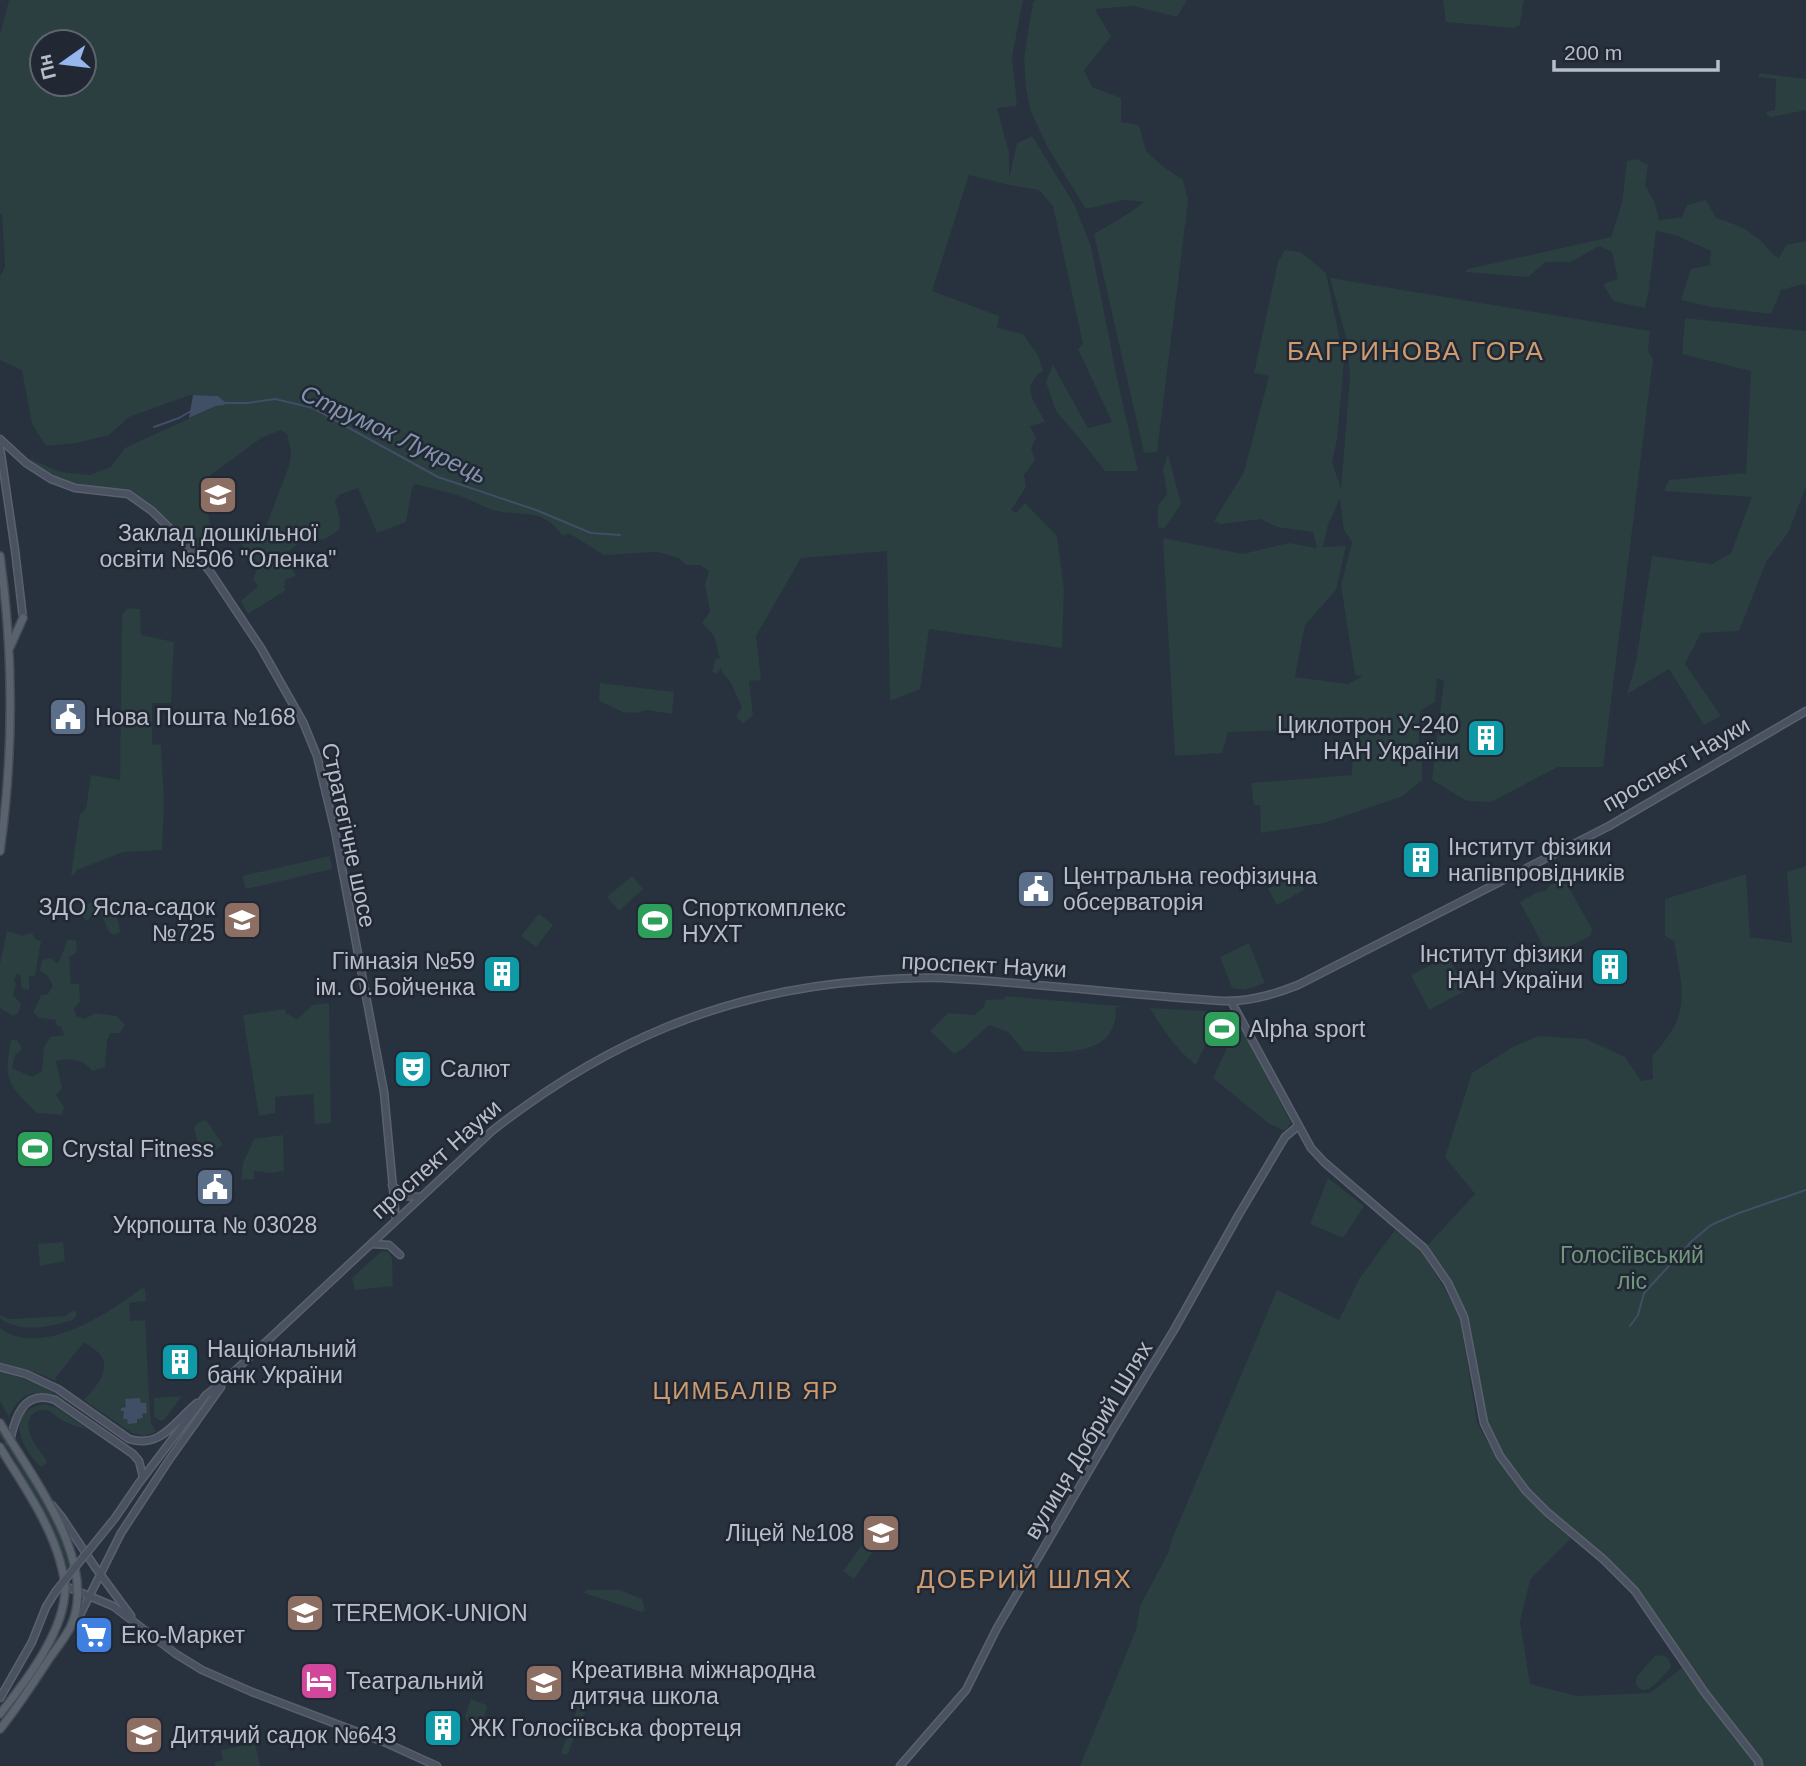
<svg xmlns="http://www.w3.org/2000/svg" width="1806" height="1766" viewBox="0 0 1806 1766" font-family="Arial,sans-serif">
<style>
.green{fill:#2b3e40;fill-rule:evenodd}
.water{fill:#404e66}
.lines{fill:none;stroke-linecap:round;stroke-linejoin:round}
.stream{stroke:#404e66;stroke-width:2}
.secondary-casing{stroke:#5a616c;stroke-width:9}
.primary-casing{stroke:#454c58;stroke-width:10}
.secondary{stroke:#4a5261;stroke-width:6}
.primary{stroke:#5a626e;stroke-width:7}
.secondary-bridge-casing{stroke:#5a616c;stroke-width:9;stroke-linecap:butt}
.secondary-bridge{stroke:#4a5261;stroke-width:6}
.labels{text-anchor:middle;dominant-baseline:central;stroke-width:5;stroke-linejoin:round;paint-order:stroke}
.poi-label{font-size:23px;fill:#b8bec9;stroke:#212834;text-anchor:start}
.street-label{font-size:23px;fill:#b8bec9;stroke:#212834}
.park-label{font-size:23px;fill:#72987c;stroke:#212834}
.water-label{font-size:24px;font-style:italic;fill:#8393ad;stroke:#212834}
.neighbourhood-label{font-size:24px;letter-spacing:2px;fill:#cc9c70;stroke:#212834}
.quarter-label{font-size:26px;letter-spacing:2px;fill:#cc9c70;stroke:#212834}
</style>
<rect width="100%" height="100%" fill="#28313e"/>
<g class="green">
<path d="M9,0H1023L1012,57L1017,106L997,108L1009,153V179L1017,143L1032,136L1074,204L1091,246L1117,378L1138,471H1105L1088,449L1056,411L1046,382L1053,365L1088,428L1112,422L1078,349L1083,344L1053,206L1039,190L1009,185L969,175L932,291L999,316L997,328L1023,334L1038,355L1043,371L1037,375L1030,386L1032,398L1045,422L1030,426L1036,438L1031,448L1035,460L1024,475L1026,487L1011,510L1016,513L1025,503L1057,536L1064,590L1062,648L929,629L920,689L890,701L887,551L801,558L756,636L761,680L749,681L753,715L743,724L736,716L742,707L731,683L722,672L721,668L717,674L712,672L716,658L720,659L714,636L702,623L710,611L705,585L709,571L700,565H686L679,558L657,552L604,555L570,534L562,535C539,505 523,518 493,510C481,506 470,499 457,495C443,491 429,488 415,484L412,488L406,522L377,533L358,488L339,495L335,501L340,519L339,530L325,539L300,542L284,555L296,576L285,580L284,588L286,590L248,614L241,601L258,586L253,579L259,564L237,540L262,537L289,466L291,452L287,434L281,430L261,438L201,482L211,527L198,549L143,499L127,490L72,483L48,474L28,458L60,472L90,475L111,467L125,448L216,406L224,405L218,396L190,395L129,417L109,435L76,443L46,446L32,424L22,370L0,360V276L5,267L2,214H0V35ZM42,42H84V84H42Z"/>
<path d="M1036,0H1187L1177,17L1133,6L1095,9L1111,37L1084,70L1092,87L1121,98V122L1139,125L1146,151L1161,165L1183,180L1188,201L1157,452L1144,453L1094,234L1131,212L1144,202L1124,200L1086,209L1048,148L1031,112L1026,88L1024,58L1033,2Z"/>
<path d="M1443,0H1525L1523,2L1520,25L1514,28L1446,22Z"/>
<path d="M1759,73L1806,79V110L1772,117L1767,115L1766,112L1775,110L1776,79L1759,77Z"/>
<path d="M1636,159L1648,165L1645,185L1654,201L1659,220L1682,217L1687,205L1706,200L1716,218C1732,223 1749,229 1762,242C1769,249 1770,253 1779,258L1786,245L1806,241V287L1804,284L1781,290L1771,314L1711,307L1681,300L1691,269L1710,265L1711,251L1675,235L1656,231L1649,289L1645,308L1613,301L1603,284L1618,279L1612,252L1599,246L1571,262H1546L1528,277L1465,272L1468,269L1611,237L1622,203L1627,161Z"/>
<path d="M1285,250L1301,252L1326,273L1344,360L1337,440L1332,462L1341,489L1350,377L1347,341L1330,278L1650,331L1648,351L1653,359L1603,767H1558L1491,802L1467,801L1432,780L1444,680L1437,679L1435,702L1420,711L1419,741L1422,756V780L1403,796L1324,823L1261,833L1260,805H1254L1251,783L1352,775L1353,728L1228,732L1222,753L1175,756L1163,538L1243,554L1288,543L1317,548L1313,532L1277,527L1261,519L1221,524L1214,521L1244,472L1269,376L1254,373L1278,262ZM1340,499L1344,530L1352,542L1341,586L1355,675L1362,676L1348,684L1295,677L1305,625L1336,590L1346,546L1323,547L1328,525Z"/>
<path d="M1685,318L1806,331V487L1788,533L1766,562L1739,631L1701,633L1685,664L1721,716L1704,725L1669,669L1627,694L1636,662L1652,556L1712,564L1731,553L1752,497L1664,491L1669,480L1746,473L1751,371L1682,354Z"/>
<path d="M1168,454L1181,504L1164,529L1158,527V506L1167,494L1163,469Z"/>
<path d="M128,608L140,609L141,635L174,642L171,703H152V744L161,745L164,803L162,850L123,852L77,870L75,874L71,875L80,814L86,809L91,775L120,780L122,615Z"/>
<path d="M600,683L674,692L672,714L647,710L636,713L623,712L599,701Z"/>
<path d="M330,856L332,869L246,889L242,876Z"/>
<path d="M1806,866V1766H1762L1636,1590L1548,1511L1527,1490L1502,1455L1485,1423L1466,1317L1425,1248L1475,1194L1445,1157L1472,1073L1511,1048L1538,1036L1586,1039L1625,1057L1641,1081L1653,1079L1652,1056C1692,1013 1683,993 1674,941L1665,936V899L1746,874L1750,937L1792,943L1787,872Z"/>
<path d="M1296,874L1304,890L1277,905L1268,889Z"/>
<path d="M632,876L643,889L619,911L607,897Z"/>
<path d="M1561,880L1566,882L1592,929L1590,936L1549,957L1520,902L1538,892L1546,891L1549,886Z"/>
<path d="M99,899C113,907 119,916 120,932L115,935L109,932L100,911L95,913L87,921L80,915L83,906Z"/>
<path d="M539,914L553,925L536,947L521,936Z"/>
<path d="M7,931L24,936L26,934L32,933L35,939L41,941L35,976H29V990L22,988L20,974H17L14,979L16,984L13,995L21,1004L18,1014L13,1016L0,1008V964Z"/>
<path d="M68,939L76,941L77,952L69,957L71,984H79L80,1002L74,1008L76,1016L85,1019L95,1013L117,1016L125,1025L120,1033H110L107,1042L105,1067L92,1071C84,1059 69,1058 56,1061L62,1088L56,1095L64,1107L62,1115L37,1113C8,1084 3,1082 11,1040H17L21,1046V1050L15,1055L12,1068L32,1077L42,1071L44,1048L50,1037L64,1035L61,1027L55,1024L56,1020L40,1018L33,1013L41,995L48,994L53,986L48,976L40,971L42,960L51,958L58,964Z"/>
<path d="M1249,943L1265,983L1244,990L1232,988L1220,957Z"/>
<path d="M1448,956L1465,991L1429,1010L1411,975Z"/>
<path d="M1005,996L1130,1007H1116C1116,1013 1116,1019 1114,1024C1105,1058 1051,1052 1024,1051L1008,1032L989,1025L964,1048L954,1054L930,1031L948,1013L974,1015L984,1007L986,1000L1005,999Z"/>
<path d="M329,1003L331,1123L315,1124L313,1094L275,1097V1113L259,1116L243,1015L285,1009L286,1013L297,1019L313,1005Z"/>
<path d="M1150,1008L1227,1012L1225,1017H1219L1209,1041H1207L1196,1065C1176,1049 1163,1030 1150,1008Z"/>
<path d="M1239,1022L1291,1123L1285,1131L1268,1123L1213,1078Z"/>
<path d="M206,1120L223,1145L207,1156L197,1154L196,1147L198,1145L194,1127L197,1123Z"/>
<path d="M283,1135L284,1171L271,1173L254,1171V1179L241,1180L243,1163L254,1139Z"/>
<path d="M1328,1178L1364,1206L1343,1238L1310,1224Z"/>
<path d="M1395,1230L1421,1251L1443,1286L1460,1318L1477,1422L1497,1460L1523,1494L1545,1516L1571,1538L1530,1580L1520,1622L1530,1684L1577,1696L1650,1693L1682,1668L1756,1766H1080L1136,1630L1140,1606L1168,1553L1172,1539L1277,1290L1339,1320L1359,1279Z"/>
<path d="M63,1242L65,1261L40,1266L38,1244Z"/>
<path d="M382,1251L388,1252L392,1258L393,1286L355,1290L352,1278Z"/>
<path d="M142,1288L145,1289L146,1301L129,1303L130,1321L145,1320L150,1411L151,1423L156,1432L145,1436L132,1433L84,1400C95,1388 113,1370 99,1353C95,1349 88,1345 84,1342L56,1377V1381L37,1373L0,1362V1328C41,1359 109,1313 142,1288Z"/>
<path d="M74,1310L76,1312L77,1315L73,1320C49,1327 21,1334 0,1318V1315L8,1319L65,1316Z"/>
<path d="M0,1372C28,1378 51,1389 74,1405C48,1391 23,1383 9,1417L0,1401Z"/>
<path d="M182,1396L164,1420L161,1421L154,1417V1398Z"/>
<path d="M45,1404L57,1408L86,1428C77,1428 67,1423 60,1419C55,1416 52,1411 46,1410C40,1409 35,1411 31,1416C22,1430 39,1450 47,1461L46,1464L41,1467C21,1448 3,1410 45,1404Z"/>
<path d="M0,1431C27,1477 58,1517 70,1569L68,1570C55,1521 26,1480 0,1436Z"/>
<path d="M863,1544L873,1551L854,1579L843,1571Z"/>
<path d="M586,1590H620L642,1599L645,1610L642,1612L584,1593Z"/>
<path d="M1659,1655L1667,1657L1671,1664L1670,1669C1663,1675 1648,1698 1638,1687C1635,1683 1636,1680 1637,1676L1655,1656Z"/>
<path d="M471,1699L486,1705L487,1708L481,1726L466,1720L465,1716Z"/>
<path d="M578,1707L586,1710L567,1755L561,1753Z"/>
<path d="M255,1743L260,1766H215V1762L223,1760L221,1750Z"/>
</g>
<g class="water">
<path d="M193,395L218,396L226,403L224,405L216,406L189,418Z"/>
<path d="M140,1398L141,1403H146L147,1413L142,1414L143,1418L137,1419V1423L128,1424L127,1419H123L124,1411H121V1408L126,1407L125,1399Z"/>
</g>
<g class="lines">
<g class="stream">
<path d="M223,403H248L275,399L313,408L438,477L536,510L591,533L620,535"/>
<path d="M154,427L179,418L191,411"/>
<path d="M1630,1326L1638,1315L1644,1293L1692,1241L1711,1225L1739,1213L1806,1190"/>
</g>
<g class="secondary-casing">
<g id="secondary">
<path d="M0,439L26,463L51,479L75,488L128,494L152,511L194,552L211,573L261,648L303,722L317,756L335,831L384,1092L396,1220"/>
<path d="M0,447L15,550L23,618"/>
<path d="M1231,1001L1311,1148L1324,1162L1424,1248L1448,1283L1464,1317L1484,1423L1500,1456L1526,1491L1547,1512L1603,1559L1635,1591L1705,1693L1758,1761L1759,1766"/>
<path d="M392,1185L404,1196L421,1197"/>
<path d="M371,1244L389,1245L400,1255"/>
<path d="M0,1367L26,1374L58,1389L129,1439C161,1449 175,1421 197,1403"/>
<path d="M10,1441C15,1417 24,1389 55,1400L133,1454L139,1461L143,1477"/>
<path d="M139,1483L206,1395L223,1382L492,1131C604,1043 721,992 864,981C890,979 917,977 943,978C1037,983 1130,995 1223,1001C1249,1002 1273,995 1298,985L1609,826L1806,711"/>
<path d="M52,1505L61,1516L95,1567L131,1616"/>
<path d="M65,1586L113,1606L176,1654L202,1670L252,1692L384,1742L437,1766"/>
<path d="M71,1626L80,1615L121,1533L169,1460L221,1387"/>
<path d="M0,1698L12,1677"/>
<path d="M900,1766L966,1690L997,1628L1114,1428L1174,1330L1238,1216L1285,1137L1298,1126"/>
</g>
</g>
<g class="primary-casing">
<g id="primary">
<path d="M0,556C14,657 14,751 0,851"/>
<path d="M10,647L23,618"/>
<path d="M0,1423C31,1476 101,1564 70,1628C64,1639 56,1649 49,1659C33,1683 18,1707 0,1729"/>
<path d="M0,1447C22,1484 48,1519 60,1561C62,1569 65,1578 65,1587C66,1630 26,1681 0,1714"/>
</g>
</g>
<use href="#secondary" class="secondary"/>
<use href="#primary" class="primary"/>
<g class="secondary-bridge-casing">
<path id="secondary-bridge" d="M12,1677L32,1642L46,1607L56,1591L115,1518L139,1483"/>
</g>
<use href="#secondary-bridge" class="secondary-bridge"/>
</g>
<defs>
<g id="school-square" transform="scale(2.0125)"><rect x="-9" y="-9" width="18" height="18" rx="4" fill="#8d6e63" stroke="#212834"/><path d="M0-5L7-2L0 1L-7-2ZM-4 1L0 2.5L4 1V4Q0 6-4 4Z" fill="#fff"/></g>
<g id="civic-square" transform="scale(2.0125)"><rect x="-9" y="-9" width="18" height="18" rx="4" fill="#5c6f8a" stroke="#212834"/><path d="M-.6-6.5H3V-4.5H.6V-3L4-1V1h2V6H-6V1h2V-1L-.6-3ZM-1.2 2.5V6h2.4V2.5Z" fill="#fff"/></g>
<g id="building-square" transform="scale(2.0125)"><rect x="-9" y="-9" width="18" height="18" rx="4" fill="#0f9aa8" stroke="#212834"/><path d="M-4-6H4V6H1V3H-1V6H-4ZM-2.5-4.3h1.7v1.8h-1.7ZM.8-4.3h1.7v1.8H.8ZM-2.5-1h1.7V.8h-1.7ZM.8-1h1.7V.8H.8Z" fill="#fff"/></g>
<g id="stadium-square" transform="scale(2.0125)"><rect x="-9" y="-9" width="18" height="18" rx="4" fill="#2e9e5b" stroke="#212834"/><path d="M0-5a6.5 5 0 1 0 0 10a6.5 5 0 1 0 0-10ZM-3.5-1.8h7v3.6h-7Z" fill="#fff"/></g>
<g id="theatre-square" transform="scale(2.0125)"><rect x="-9" y="-9" width="18" height="18" rx="4" fill="#0f9aa8" stroke="#212834"/><path d="M-5-5.5Q0-4 5-5.5V0Q5 5 0 6Q-5 5-5 0ZM-3.3-2.5H-1v1.5H-3.3ZM1-2.5H3.3v1.5H1ZM-2.8 1Q0 5.5 2.8 1Z" fill="#fff"/></g>
<g id="supermarket-square" transform="scale(2.0125)"><rect x="-9" y="-9" width="18" height="18" rx="4" fill="#3f7fe0" stroke="#212834"/><path d="M-6-5.5h2.5l.6 2H6L4.5 2H-2.5L-4.4-4H-6ZM-1.5 3.2a1.3 1.3 0 1 0 .1 0ZM3 3.2a1.3 1.3 0 1 0 .1 0Z" fill="#fff"/></g>
<g id="hotel-square" transform="scale(2.0125)"><rect x="-9" y="-9" width="18" height="18" rx="4" fill="#d1479c" stroke="#212834"/><path d="M-6-4.5h1.5V1H6V5H4.5V3h-9V5H-6ZM-4 0a1.8 1.8 0 1 1 3.6 0ZM.5 0V-2.5h3Q6-2.5 6 0Z" fill="#fff"/></g>
</defs>
<g fill-rule="evenodd">
<use href="#school-square" x="218" y="495"/>
<use href="#civic-square" x="68" y="717"/>
<use href="#building-square" x="1486" y="738"/>
<use href="#building-square" x="1421" y="860"/>
<use href="#civic-square" x="1036" y="889"/>
<use href="#school-square" x="242" y="920"/>
<use href="#stadium-square" x="655" y="921"/>
<use href="#building-square" x="1610" y="967"/>
<use href="#building-square" x="502" y="974"/>
<use href="#stadium-square" x="1222" y="1029"/>
<use href="#theatre-square" x="413" y="1069"/>
<use href="#stadium-square" x="35" y="1149"/>
<use href="#civic-square" x="215" y="1187"/>
<use href="#building-square" x="180" y="1362"/>
<use href="#school-square" x="881" y="1533"/>
<use href="#school-square" x="305" y="1613"/>
<use href="#supermarket-square" x="94" y="1635"/>
<use href="#hotel-square" x="319" y="1681"/>
<use href="#school-square" x="544" y="1683"/>
<use href="#building-square" x="443" y="1728"/>
<use href="#school-square" x="144" y="1735"/>
</g>
<g class="labels">
<g class="poi-label">
<text x="218" y="533" text-anchor="middle">Заклад дошкільної<tspan x="218" dy="26">освіти №506 "Оленка"</tspan></text>
<text x="95" y="717">Нова Пошта №168</text>
<text x="1459" y="725" text-anchor="end">Циклотрон У-240<tspan x="1459" dy="26">НАН України</tspan></text>
<text x="1448" y="847">Інститут фізики<tspan x="1448" dy="26">напівпровідників</tspan></text>
<text x="1063" y="876">Центральна геофізична<tspan x="1063" dy="26">обсерваторія</tspan></text>
<text x="215" y="907" text-anchor="end">ЗДО Ясла-садок<tspan x="215" dy="26">№725</tspan></text>
<text x="682" y="908">Спорткомплекс<tspan x="682" dy="26">НУХТ</tspan></text>
<text x="1583" y="954" text-anchor="end">Інститут фізики<tspan x="1583" dy="26">НАН України</tspan></text>
<text x="475" y="961" text-anchor="end">Гімназія №59<tspan x="475" dy="26">ім. О.Бойченка</tspan></text>
<text x="1249" y="1029">Alpha sport</text>
<text x="440" y="1069">Салют</text>
<text x="62" y="1149">Crystal Fitness</text>
<text x="215" y="1225" text-anchor="middle">Укрпошта № 03028</text>
<text x="207" y="1349">Національний<tspan x="207" dy="26">банк України</tspan></text>
<text x="854" y="1533" text-anchor="end">Ліцей №108</text>
<text x="332" y="1613">TEREMOK-UNION</text>
<text x="121" y="1635">Еко-Маркет</text>
<text x="571" y="1670">Креативна міжнародна<tspan x="571" dy="26">дитяча школа</tspan></text>
<text x="346" y="1681">Театральний</text>
<text x="470" y="1728">ЖК Голосіївська фортеця</text>
<text x="171" y="1735">Дитячий садок №643</text>
</g>
<g class="street-label">
<text transform="translate(1676 764) rotate(-30)">проспект Науки</text>
<text transform="translate(349 835) rotate(78)">Стратегічне шосе</text>
<text transform="translate(984 965) rotate(3)">проспект Науки</text>
<text transform="translate(436 1159) rotate(-42)">проспект Науки</text>
<text transform="translate(1088 1440) rotate(-59)">вулиця Добрий Шлях</text>
</g>
<g class="park-label">
<text x="1632" y="1255">Голосіївський<tspan x="1632" dy="26">ліс</tspan></text>
</g>
<g class="water-label">
<text transform="translate(394 434) rotate(25)">Струмок Лукрець</text>
</g>
<g class="neighbourhood-label">
<text x="746" y="1390">ЦИМБАЛІВ ЯР</text>
</g>
<g class="quarter-label">
<text x="1416" y="351">БАГРИНОВА ГОРА</text>
<text x="1025" y="1579">ДОБРИЙ ШЛЯХ</text>
</g>
</g>
<g transform="translate(63 63) rotate(256)"><circle r="33" fill="#212834" stroke="#5d6470" stroke-width="2"/>
<path d="M0-5L12 26L0 18L-12 26Z" fill="#97b6ef"/>
<text y="-10" font-size="19" font-weight="bold" text-anchor="middle" fill="#b8bec9">Пн</text>
</g>
<path d="M1554 60v10h164v-10" fill="none" stroke="#b8bec9" stroke-width="3.5"/>
<text x="1564" y="60" font-size="21" fill="#b8bec9" stroke="#212834" stroke-width="5" paint-order="stroke">200 m</text>
</svg>
